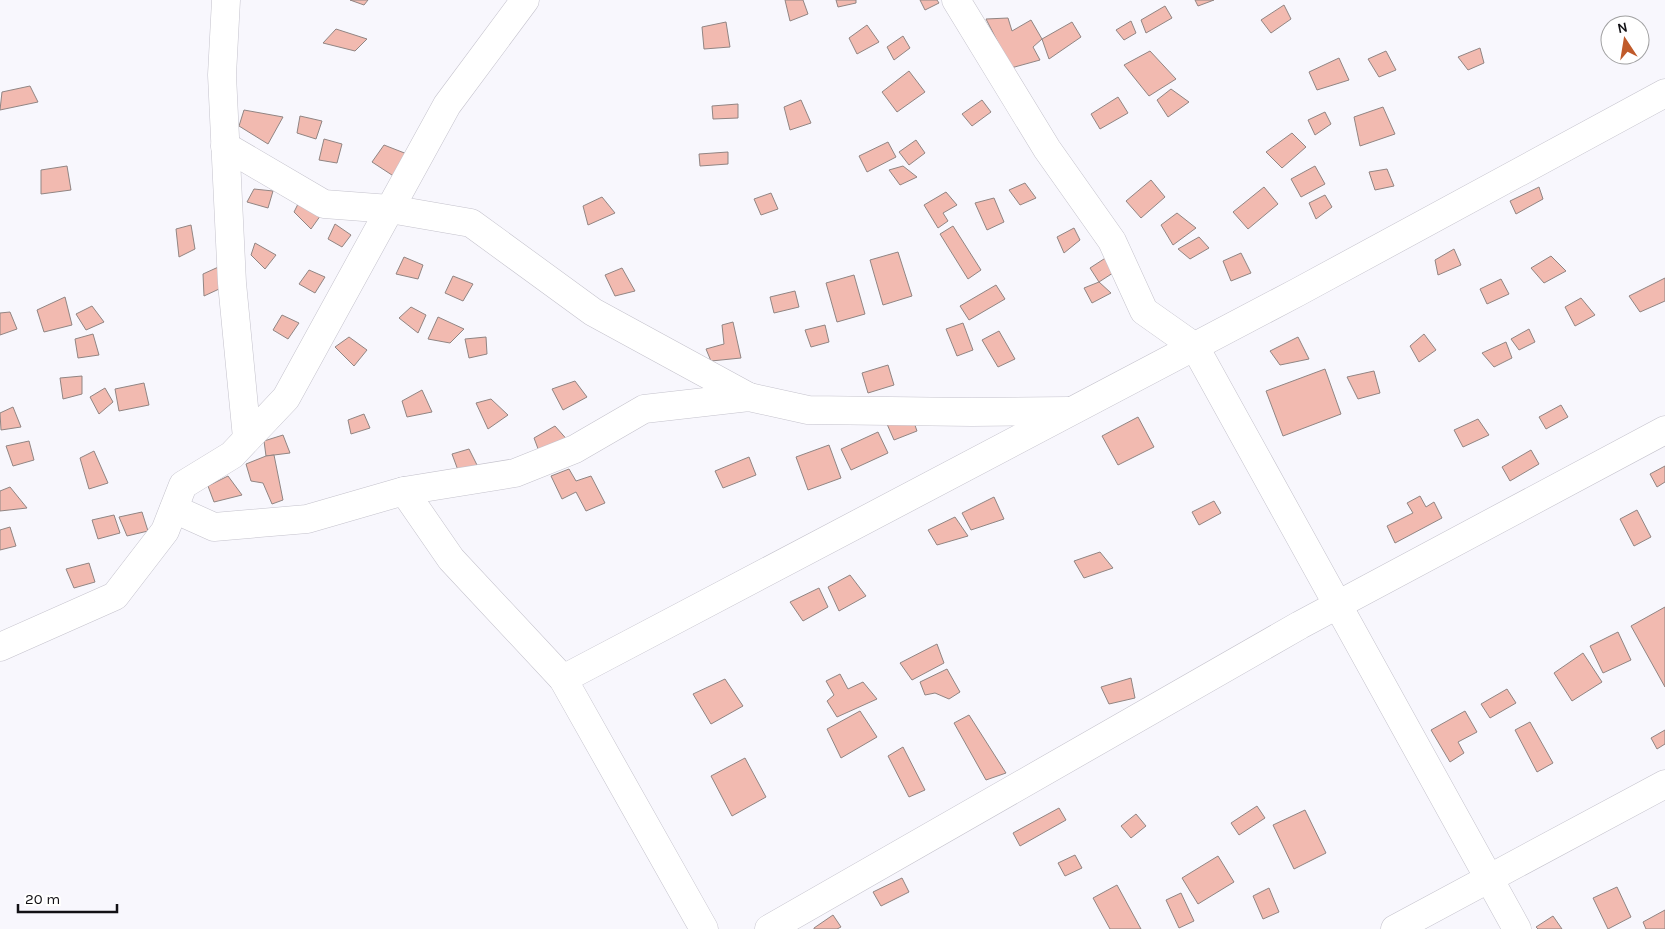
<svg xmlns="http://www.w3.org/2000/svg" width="1665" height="929" viewBox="0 0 1665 929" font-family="Karla,sans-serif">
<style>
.building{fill:#f2bab0;stroke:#918583}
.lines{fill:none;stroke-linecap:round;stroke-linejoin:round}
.minor-casing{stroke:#c4c2cc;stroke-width:29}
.minor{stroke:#fff;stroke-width:28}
</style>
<rect width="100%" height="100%" fill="#f8f7fd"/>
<g class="building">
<path d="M350,0H368L364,5Z"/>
<path d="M785,0H803L808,14L790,21Z"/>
<path d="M836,0H856V3L838,7Z"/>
<path d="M920,0H937L939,3L925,10Z"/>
<path d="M1195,0H1214L1198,6Z"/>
<path d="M1284,5L1291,19L1271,33L1261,20Z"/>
<path d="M1165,6L1172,18L1146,33L1141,20Z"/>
<path d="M1008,18L1012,31L1031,20L1042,39L1033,47L1040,60L1011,68L986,19Z"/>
<path d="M1131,21L1136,33L1124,40L1116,30Z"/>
<path d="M726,22L730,47L704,49L702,27Z"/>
<path d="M1072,22L1081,37L1049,59L1042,39Z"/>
<path d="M867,25L879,42L857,54L849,38Z"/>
<path d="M336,29L367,39L355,51L323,43Z"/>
<path d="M903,36L910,48L894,60L887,47Z"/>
<path d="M1480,48L1484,63L1468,70L1458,57Z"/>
<path d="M1150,51L1176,79L1149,96L1124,65Z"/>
<path d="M1386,51L1396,70L1379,77L1368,59Z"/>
<path d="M1339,58L1349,80L1317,90L1309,72Z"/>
<path d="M909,71L925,92L897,112L882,92Z"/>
<path d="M30,86L38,102L0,110L2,92Z"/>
<path d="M1171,89L1189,102L1168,117L1157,100Z"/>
<path d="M1118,97L1128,113L1100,129L1091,114Z"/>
<path d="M801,100L811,123L790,130L784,107Z"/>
<path d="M982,100L991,112L972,126L962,114Z"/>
<path d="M738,104V118L713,119L712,106Z"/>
<path d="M1383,107L1395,134L1360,146L1354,117Z"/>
<path d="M244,110L283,117L268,144L239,126Z"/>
<path d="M1325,112L1331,124L1315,135L1308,120Z"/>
<path d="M300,116L322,121L316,139L297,133Z"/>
<path d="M1292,133L1306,147L1282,168L1266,152Z"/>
<path d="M324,139L342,144L337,163L319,160Z"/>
<path d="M916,140L925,153L909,165L899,152Z"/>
<path d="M888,142L896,157L867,172L859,156Z"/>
<path d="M384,145L407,154L395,177L372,162Z"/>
<path d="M728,152V164L700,166L699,154Z"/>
<path d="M67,166L71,190L41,194V170Z"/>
<path d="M903,166L917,177L900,185L889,170Z"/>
<path d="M1315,166L1325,184L1301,197L1291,179Z"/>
<path d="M1387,169L1394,186L1375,190L1369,172Z"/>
<path d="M1151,180L1165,197L1141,218L1126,201Z"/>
<path d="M1025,183L1036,198L1020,205L1009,190Z"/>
<path d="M1264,187L1278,204L1248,229L1233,212Z"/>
<path d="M1539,187L1543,199L1516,214L1510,201Z"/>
<path d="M254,189L273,191L268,208L247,202Z"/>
<path d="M946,192L957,205L943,213L948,221L938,228L924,205Z"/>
<path d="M771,193L778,209L761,215L754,199Z"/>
<path d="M1325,195L1332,207L1316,219L1309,203Z"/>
<path d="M602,197L615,213L588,225L583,206Z"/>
<path d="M994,198L1004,222L987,230L975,203Z"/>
<path d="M300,200L323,212L311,229L294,212Z"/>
<path d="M1177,213L1196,228L1173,245L1161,225Z"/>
<path d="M335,224L351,235L342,247L328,239Z"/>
<path d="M191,225L195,249L179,257L176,229Z"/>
<path d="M953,226L981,270L968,279L940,234Z"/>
<path d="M1074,228L1080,240L1064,253L1057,237Z"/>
<path d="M1199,237L1209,248L1190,259L1178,249Z"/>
<path d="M255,243L276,255L265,269L251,255Z"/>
<path d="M1454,249L1461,265L1438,275L1435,260Z"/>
<path d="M898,252L912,296L883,305L870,260Z"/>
<path d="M1241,253L1251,273L1231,281L1223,261Z"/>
<path d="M1551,256L1566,271L1544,283L1531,268Z"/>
<path d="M404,257L423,265L418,279L396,274Z"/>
<path d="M1107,257L1116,271L1099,282L1090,268Z"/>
<path d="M225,264L232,283L204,296L203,274Z"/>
<path d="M622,268L635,291L615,296L605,275Z"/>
<path d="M309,270L325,277L315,293L299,284Z"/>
<path d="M854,275L865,314L837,322L826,283Z"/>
<path d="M453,276L473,284L463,301L445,293Z"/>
<path d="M1665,278V301L1640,312L1629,296Z"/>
<path d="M1501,279L1509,294L1487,304L1480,289Z"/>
<path d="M1099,282L1111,293L1092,303L1084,288Z"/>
<path d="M996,285L1005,299L969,320L960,306Z"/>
<path d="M795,291L799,307L774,313L770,297Z"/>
<path d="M65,297L72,325L44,332L37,310Z"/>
<path d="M1581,298L1595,315L1575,326L1565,307Z"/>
<path d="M92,306L104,322L86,330L76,314Z"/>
<path d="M411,307L426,315L418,333L399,318Z"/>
<path d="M10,312L17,329L0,335V313Z"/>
<path d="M282,315L299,323L288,339L273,330Z"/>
<path d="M438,317L464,329L450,343L428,339Z"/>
<path d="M733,322L741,358L711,361L706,349L724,344L722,325Z"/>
<path d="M963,323L973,350L957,356L946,329Z"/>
<path d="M825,325L829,342L811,347L805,330Z"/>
<path d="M1529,329L1535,342L1519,350L1511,339Z"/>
<path d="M999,331L1015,359L998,367L982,340Z"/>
<path d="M93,334L99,355L78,358L75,339Z"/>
<path d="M1424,334L1436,350L1419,362L1410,346Z"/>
<path d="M349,337L367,350L354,366L335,347Z"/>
<path d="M486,337L487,354L469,358L465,339Z"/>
<path d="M1298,337L1309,359L1280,365L1270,351Z"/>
<path d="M1506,342L1512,358L1494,367L1482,353Z"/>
<path d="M888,365L894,385L868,393L862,373Z"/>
<path d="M1325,369L1341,414L1283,436L1266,391Z"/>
<path d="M1374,371L1380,393L1358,399L1347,377Z"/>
<path d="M82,376V394L63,399L60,378Z"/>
<path d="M575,381L587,397L563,410L552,389Z"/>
<path d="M144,383L149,405L119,411L115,389Z"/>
<path d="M105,388L113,402L99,414L90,397Z"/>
<path d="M422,390L432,412L407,417L402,401Z"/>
<path d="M491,399L508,415L488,429L476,403Z"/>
<path d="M1561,405L1568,417L1546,429L1539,417Z"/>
<path d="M13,407L21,427L1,430L0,413Z"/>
<path d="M364,414L370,428L351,434L348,420Z"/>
<path d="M911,414L917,431L894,440L887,424Z"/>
<path d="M1138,417L1154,447L1118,465L1102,436Z"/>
<path d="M1478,419L1489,435L1463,447L1454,430Z"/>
<path d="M555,426L570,443L543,462L534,438Z"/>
<path d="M878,432L888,453L851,470L841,449Z"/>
<path d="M283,435L290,453L266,456L264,441Z"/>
<path d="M29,441L34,460L13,466L6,446Z"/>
<path d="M829,445L841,478L808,490L796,457Z"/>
<path d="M469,449L479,469L459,473L452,454Z"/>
<path d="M1531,450L1539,464L1510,481L1502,467Z"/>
<path d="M94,451L108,483L89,489L80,458Z"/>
<path d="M274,455L283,500L272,504L263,483L251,481L246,464L266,456Z"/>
<path d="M749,457L756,475L723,488L715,471Z"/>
<path d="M1665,466V482L1657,487L1650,474Z"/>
<path d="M569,469L576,481L591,476L605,503L586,511L576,492L562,499L551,476Z"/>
<path d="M228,476L242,495L214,502L208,486Z"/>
<path d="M10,487L27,508L0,511V491Z"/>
<path d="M1420,496L1426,507L1434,502L1442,518L1395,543L1387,526L1413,513L1407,503Z"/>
<path d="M994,497L1004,519L971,530L962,513Z"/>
<path d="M1214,501L1221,513L1199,525L1192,512Z"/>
<path d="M1637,510L1651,537L1634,546L1620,519Z"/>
<path d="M142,512L148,531L127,536L119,517Z"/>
<path d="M114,515L120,533L98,539L92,520Z"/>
<path d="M955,517L968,536L937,545L928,530Z"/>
<path d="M10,527L16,546L0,550V530Z"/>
<path d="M1100,552L1113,568L1084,578L1074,561Z"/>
<path d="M89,563L95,582L74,588L66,569Z"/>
<path d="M850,575L866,596L839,611L828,587Z"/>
<path d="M819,588L828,607L803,621L790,602Z"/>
<path d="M1665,607V687L1631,626Z"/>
<path d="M1618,632L1631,660L1603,673L1590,646Z"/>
<path d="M937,644L944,663L912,680L900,663Z"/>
<path d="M1583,653L1602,682L1572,701L1554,673Z"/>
<path d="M947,669L960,692L949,699L935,693L925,695L920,682Z"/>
<path d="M840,674L848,689L863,682L877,699L837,717L827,701L834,695L826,681Z"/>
<path d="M1131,678L1135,698L1109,704L1101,687Z"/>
<path d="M725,679L743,706L711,724L693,694Z"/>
<path d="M1507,689L1516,703L1490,718L1481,704Z"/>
<path d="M860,711L877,737L841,758L827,729Z"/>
<path d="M1465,711L1477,732L1458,742L1464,753L1450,762L1431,730Z"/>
<path d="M969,715L1006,773L986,780L954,723Z"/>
<path d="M1530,722L1553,763L1537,772L1515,730Z"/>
<path d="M1665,730V744L1657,749L1651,738Z"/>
<path d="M903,747L925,790L909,797L888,756Z"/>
<path d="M745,758L766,797L732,816L711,776Z"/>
<path d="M1257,806L1265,818L1239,835L1231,823Z"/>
<path d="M1059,808L1066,820L1020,846L1013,833Z"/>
<path d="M1305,810L1326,853L1294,869L1273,825Z"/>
<path d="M1136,814L1146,826L1131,838L1121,826Z"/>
<path d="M1075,855L1082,868L1065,876L1058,863Z"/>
<path d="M1218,856L1234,882L1198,904L1182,878Z"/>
<path d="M902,878L909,892L881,906L873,892Z"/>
<path d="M1117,885L1141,929H1110L1093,898Z"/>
<path d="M1617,887L1631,917L1608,929L1593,898Z"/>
<path d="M1269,888L1279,912L1263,919L1253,896Z"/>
<path d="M1181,893L1194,921L1179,928L1166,900Z"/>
<path d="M1665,910V929H1646L1643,922Z"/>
<path d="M833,915L841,927L837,929H814V928Z"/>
<path d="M1553,916L1562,929H1538L1536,927Z"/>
</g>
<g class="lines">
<g class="minor-casing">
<g id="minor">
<path d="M226,0L222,75L232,283L247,438"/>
<path d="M956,0L1047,149L1112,241L1144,311L1195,347L1517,929"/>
<path d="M225,146L324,204L390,209L471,223L593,312L749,397"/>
<path d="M404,491L515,473L575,449L644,409L749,397L808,410L972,412L1069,411"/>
<path d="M174,509L214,527L307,519L404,491L451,559L563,679L704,929"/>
<path d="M0,647L115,596L165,531L183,485L232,455L286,398L447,105L525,0"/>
<path d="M563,679L1298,292L1665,93"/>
<path d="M769,929L1300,625L1665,430"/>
<path d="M1395,929L1665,784"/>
</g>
</g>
<use href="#minor" class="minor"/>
</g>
<g transform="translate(1625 40) rotate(348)"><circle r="24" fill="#ffffff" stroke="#a0a0a1"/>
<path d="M0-4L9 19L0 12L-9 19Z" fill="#c05a2a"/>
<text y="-8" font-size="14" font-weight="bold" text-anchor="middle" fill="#121115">N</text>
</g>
<path d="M18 904v8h99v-8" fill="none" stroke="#121115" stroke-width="2.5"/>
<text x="25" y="904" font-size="15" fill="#121115" stroke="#ffffff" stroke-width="4" paint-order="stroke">20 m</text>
</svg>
